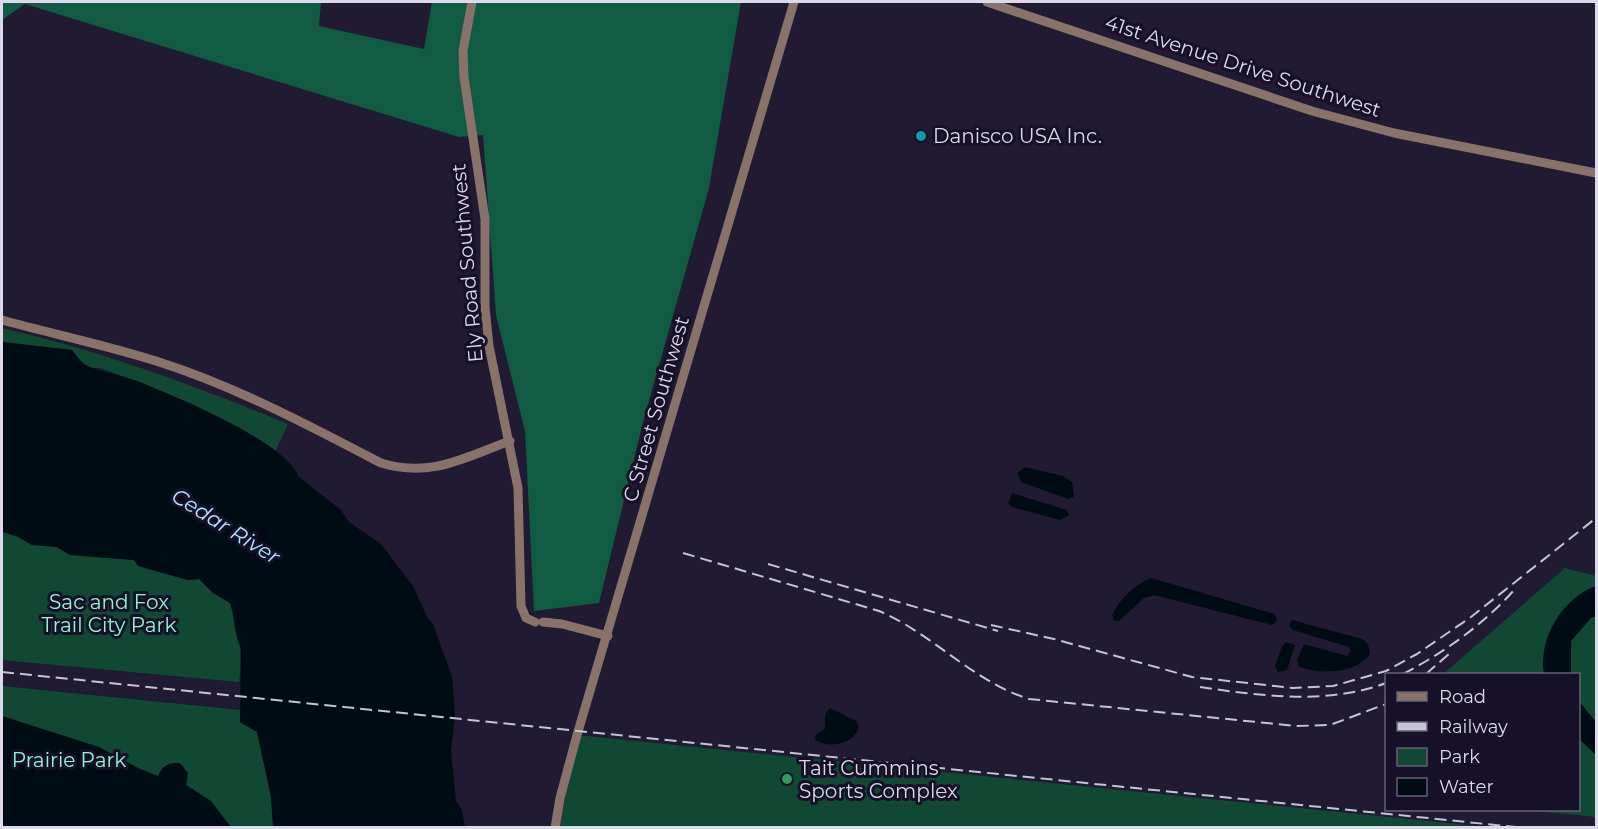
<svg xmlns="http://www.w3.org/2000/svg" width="1598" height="829" viewBox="0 0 1598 829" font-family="Montserrat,sans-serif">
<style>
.green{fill:#114834}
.forest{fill:#115b42}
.water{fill:#000c14}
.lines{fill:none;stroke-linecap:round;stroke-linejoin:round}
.secondary{stroke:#897269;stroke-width:9}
.rail{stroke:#c6c3d5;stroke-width:2;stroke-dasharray:12 6;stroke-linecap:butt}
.culture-dot{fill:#0f9aa8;stroke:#171029;stroke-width:2}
.leisure-dot{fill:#2e9e5b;stroke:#171029;stroke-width:2}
.labels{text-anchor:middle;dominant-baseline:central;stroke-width:6;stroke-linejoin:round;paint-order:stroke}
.street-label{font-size:20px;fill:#dcd9ea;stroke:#171029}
.poi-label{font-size:20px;fill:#dcd9ea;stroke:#171029;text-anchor:start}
.park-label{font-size:20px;fill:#93f7cc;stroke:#171029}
.water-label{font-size:21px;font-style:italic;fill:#ace7fe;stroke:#171029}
</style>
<rect width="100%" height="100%" fill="#201a33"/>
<g class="green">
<path d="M2,328C101,351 194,385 288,424L275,452L219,417L192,404L139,382L100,368H91L84,365L72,350L2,342Z"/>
<path d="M2,532L16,536L32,545L57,547L70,555L134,560L149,569L188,580L199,579L213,593L230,603C239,628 243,656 239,682L2,660Z"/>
<path d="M1565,568L1596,576V817L1524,810H1578V674H1443Z"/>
<path d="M2,686L240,710V722L257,732L271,796L273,827L2,828Z"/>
<path d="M577,735L1487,827L555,828Z"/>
</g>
<path class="forest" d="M2,2H321L319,26L424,49L432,2H741L709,188L643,422L599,603L534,611L525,431L496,315L483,135L459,137L25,4L2,20Z"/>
<g class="water">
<path d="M2,342L72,350C76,355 80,361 84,364C88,368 130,378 140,382C175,397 286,441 299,477L341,510L349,522L381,544L413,586L427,617L433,624L452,677L455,715L451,751L456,801L462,810L465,827H273L271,796L257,732L240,722L241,648C234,635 235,618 230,603L213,593L199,579L188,580L138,566L134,560L70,555L57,547L32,545L16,536L2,532Z"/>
<path d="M1025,467L1063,476L1072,482L1074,497L1068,499L1021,482L1017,473Z"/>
<path d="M1012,493L1067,510L1069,515L1060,520L1012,507L1008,503Z"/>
<path d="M1151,578L1275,614L1277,621L1272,625L1154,595L1144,598L1119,621L1114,620L1112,615C1121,598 1133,586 1151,578Z"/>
<path d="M1596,586V616L1591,618L1571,641V674H1544C1538,639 1562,598 1596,586Z"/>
<path d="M1292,620L1362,639L1368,644L1370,654C1355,675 1320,674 1299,667L1297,660L1304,644L1347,656L1351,651L1349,647L1293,630L1289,626Z"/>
<path d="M1286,642L1295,645L1287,670L1278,672L1275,666L1282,646Z"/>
<path d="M1578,700L1596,722V755L1579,739Z"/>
<path d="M830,708L856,721L859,728C853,744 829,749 815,740L816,734L825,729V714Z"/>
<path d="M2,716L99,747L138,768L158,776C163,765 168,763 180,763L188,773L186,785L211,801L231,827H2Z"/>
</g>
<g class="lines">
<g class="secondary">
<path d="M472,2L463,51L464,77L485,219V307L489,346L518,488L521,606L526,618L535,622"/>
<path d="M987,2L1312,111L1394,133L1596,173"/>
<path d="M2,320C53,334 106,345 156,361C235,386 308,425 381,463C431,478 463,458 510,441"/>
<path d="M543,622L562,624L608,636"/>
<path d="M555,828L560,798L577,735L794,2"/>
</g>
<g class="rail">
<path d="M683,553L879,611C933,634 972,681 1029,699L1296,726L1330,725L1386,704"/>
<path d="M768,564L998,631"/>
<path d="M991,625L1054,639L1192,677L1293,688L1333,686L1386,671L1417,654L1471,617L1596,518"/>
<path d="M2,672L1525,828"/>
<path d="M1403,674C1445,652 1484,624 1515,589"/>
<path d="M1426,674L1450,653"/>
<path d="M1200,687C1262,696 1327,705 1386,683"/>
</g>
</g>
<circle class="culture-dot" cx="921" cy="136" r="6"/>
<circle class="leisure-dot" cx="787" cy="779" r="6"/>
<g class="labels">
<g class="street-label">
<text transform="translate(1243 66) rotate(18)">41st Avenue Drive Southwest</text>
<text transform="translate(467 263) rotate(-95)">Ely Road Southwest</text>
<text transform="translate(656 409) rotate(-74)">C Street Southwest</text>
</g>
<g class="poi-label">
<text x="933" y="136">Danisco USA Inc.</text>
<text x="799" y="768">Tait Cummins<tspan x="799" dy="23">Sports Complex</tspan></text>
</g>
<g class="park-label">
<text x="109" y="602">Sac and Fox<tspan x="109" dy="23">Trail City Park</tspan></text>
<text x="69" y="760">Prairie Park</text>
</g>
<g class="water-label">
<text transform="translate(226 526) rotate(32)">Cedar River</text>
</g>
</g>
<rect width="1598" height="829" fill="none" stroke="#dcd9ea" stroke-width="6"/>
<rect x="1385" y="673" width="195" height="138" fill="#171029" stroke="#666076" stroke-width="1.5"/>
<rect x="1397" y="692" width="30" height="9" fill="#897269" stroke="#666076" stroke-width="1.5"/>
<text x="1439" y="703" font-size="18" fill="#dcd9ea">Road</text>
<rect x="1397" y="722" width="30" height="9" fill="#c6c3d5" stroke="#666076" stroke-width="1.5"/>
<text x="1439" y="733" font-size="18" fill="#dcd9ea">Railway</text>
<rect x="1397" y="748" width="30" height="18" fill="#114834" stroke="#666076" stroke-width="1.5"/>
<text x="1439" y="763" font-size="18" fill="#dcd9ea">Park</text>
<rect x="1397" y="778" width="30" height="18" fill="#000c14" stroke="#666076" stroke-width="1.5"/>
<text x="1439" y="793" font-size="18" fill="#dcd9ea">Water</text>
</svg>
